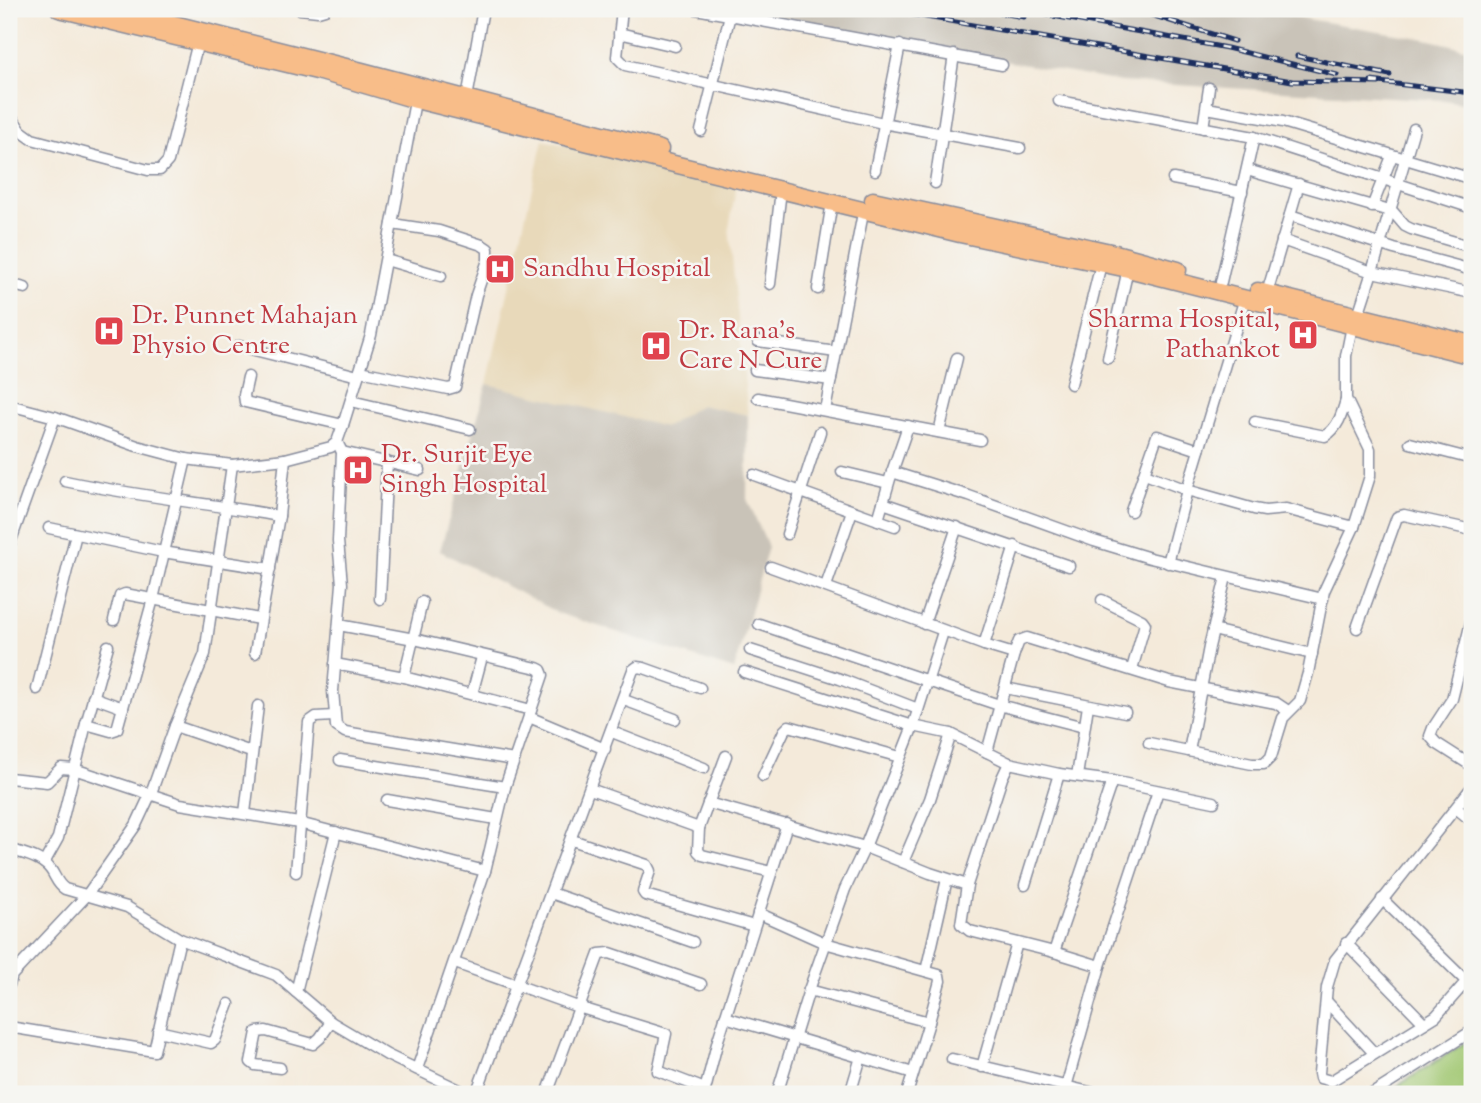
<svg xmlns="http://www.w3.org/2000/svg" width="1481" height="1103" viewBox="0 0 1481 1103" font-family="'Sorts Mill Goudy',serif">
<style>
.built{fill:#e8d9ba}
.industrial{fill:#c9c3b8}
.green{fill:#a2c873;stroke:#5e7c68;stroke-width:2}
.lines{fill:none;stroke-linecap:round;stroke-linejoin:round}
.minor-casing{stroke:#888c9c;stroke-width:13}
.primary-casing{stroke:#888c9c;stroke-width:19}
.minor{stroke:#fff;stroke-width:10}
.primary{stroke:#f8bd89;stroke-width:16}
.rail-casing{stroke:#1b2f5e;stroke-width:5}
.rail{stroke:#f6f6f2;stroke-width:2.5;stroke-dasharray:8;stroke-linecap:butt}
.labels{text-anchor:middle;dominant-baseline:central;stroke-width:5;stroke-linejoin:round;paint-order:stroke}
.health-label{font-size:26px;fill:#be3a42;stroke:#f6f6f2;text-anchor:start}
</style>
<rect width="100%" height="100%" fill="#f6f6f2"/>
<filter id="ink" filterUnits="userSpaceOnUse"><feTurbulence type="fractalNoise" baseFrequency=".0143" numOctaves="2"/><feDisplacementMap in="SourceGraphic" scale="14" xChannelSelector="R" yChannelSelector="G"/><feConvolveMatrix kernelMatrix="1 2 1 2 8 2 1 2 1" color-interpolation-filters="sRGB"/></filter>
<filter id="wash" filterUnits="userSpaceOnUse"><feTurbulence type="fractalNoise" baseFrequency=".00686" numOctaves="4" result="noise"/><feDisplacementMap in="SourceGraphic" scale="28" xChannelSelector="R" yChannelSelector="G"/><feGaussianBlur stdDeviation="1.57" result="paint"/><feColorMatrix in="noise" values="0 0 0 0 0 0 0 0 0 0 0 0 0 0 0 0 0 1.4 0 .05"/><feComposite in="paint" operator="in"/></filter>
<g filter="url(#wash)">
<rect width="100%" height="100%" fill="#f4eada"/>
<path class="built" d="M543,140L737,182L729,228L748,415L700,405L666,428L487,384Z"/>
<g class="industrial">
<path d="M713,9H1248L1426,39L1472,50V105L1445,100L1121,82Z"/>
<path d="M487,384L666,427L700,405L748,415L747,499L768,547L734,670L558,613L440,551Z"/>
</g>
<path class="green" d="M1472,1038V1094H1385Z"/>
</g>
<g filter="url(#ink)">
<g class="lines">
<g class="minor-casing">
<g id="minor">
<path d="M300,9L318,11L325,9"/>
<path d="M622,9L617,57L625,65L883,123L1020,148"/>
<path d="M696,9L1002,65"/>
<path d="M619,33L675,46"/>
<path d="M467,98L483,9"/>
<path d="M1059,101L1254,137L1472,208"/>
<path d="M1207,108L1283,122L1472,179"/>
<path d="M9,113L21,131L32,139L148,170H160L168,161L199,38"/>
<path d="M1203,128L1209,88"/>
<path d="M701,131L730,15"/>
<path d="M875,170L900,45"/>
<path d="M1247,170L1393,212L1405,226L1411,229L1472,247"/>
<path d="M1173,179L1242,192"/>
<path d="M935,183L954,55"/>
<path d="M1372,207L1392,156"/>
<path d="M1290,215L1394,249L1472,270"/>
<path d="M1282,240L1372,272L1472,293"/>
<path d="M386,260L441,276"/>
<path d="M1468,269L1472,255"/>
<path d="M1221,282L1254,137"/>
<path d="M9,284L25,288"/>
<path d="M770,284L781,190"/>
<path d="M818,289L832,202"/>
<path d="M1267,293L1299,184"/>
<path d="M758,341L836,352"/>
<path d="M239,346L358,376"/>
<path d="M1108,358L1128,269"/>
<path d="M755,370L831,380"/>
<path d="M360,371L448,389L455,387L476,295L488,260V249L482,245L439,231L392,224"/>
<path d="M248,377L244,395L245,402L343,425"/>
<path d="M1071,384L1101,264"/>
<path d="M758,398L980,440"/>
<path d="M351,401L470,429"/>
<path d="M9,405L55,417L137,446L186,459L232,465L285,459L331,447L337,442L343,425L371,335L416,96"/>
<path d="M825,410L864,208"/>
<path d="M1255,422L1325,436C1338,428 1342,414 1346,400"/>
<path d="M939,432L957,358"/>
<path d="M337,442L342,452L338,541L342,584L333,691L336,726L345,732L514,760"/>
<path d="M1410,443L1472,459"/>
<path d="M342,452L420,470"/>
<path d="M842,472L888,483"/>
<path d="M892,472L908,426"/>
<path d="M1145,474L1187,490L1254,509L1265,511L1286,509L1354,527"/>
<path d="M754,475L895,526"/>
<path d="M65,481C136,496 207,503 279,516"/>
<path d="M883,503L1069,566"/>
<path d="M1131,511L1157,436L1199,450"/>
<path d="M878,520L892,472L969,496L1094,541L1150,558L1323,599"/>
<path d="M49,528L163,552L270,569"/>
<path d="M787,534L820,432"/>
<path d="M9,546L55,417"/>
<path d="M1168,563L1187,490L1245,298"/>
<path d="M771,567L984,645L1015,546"/>
<path d="M826,586L852,511"/>
<path d="M380,599L387,462"/>
<path d="M1102,600L1142,620L1145,624L1132,669"/>
<path d="M1472,618L1452,699L1433,728L1430,736L1436,743L1472,766"/>
<path d="M114,620L120,596L125,594L259,619"/>
<path d="M759,624L999,705L1084,727"/>
<path d="M924,624L957,527"/>
<path d="M339,625L414,639L537,668L541,670L543,675L505,787L485,871L417,1069"/>
<path d="M1357,628L1397,517L1404,515L1472,530"/>
<path d="M1213,630L1312,654"/>
<path d="M984,645L1014,654L987,752"/>
<path d="M750,650L840,679L918,709"/>
<path d="M255,653L279,516L285,459"/>
<path d="M1014,654L1019,641L1027,638L1169,682L1276,703L1288,711"/>
<path d="M335,664L404,677L531,710"/>
<path d="M744,672L913,726L951,734L1009,763L1059,774L1112,781L1214,802"/>
<path d="M404,677L422,602"/>
<path d="M1005,688L1125,712"/>
<path d="M37,689L76,534"/>
<path d="M472,694L482,657"/>
<path d="M93,697L123,708"/>
<path d="M624,700L675,719"/>
<path d="M529,717L605,749"/>
<path d="M86,724L111,731L117,729L153,599L186,459"/>
<path d="M175,726L251,752"/>
<path d="M612,732L704,768"/>
<path d="M1149,743L1252,764H1264L1271,757L1283,718L1300,701L1308,673L1324,591L1354,527L1370,476V449L1346,399V356L1352,326L1358,315L1372,272L1414,129"/>
<path d="M1189,751L1209,647L1226,577"/>
<path d="M340,760L505,787"/>
<path d="M1009,763L1002,778L967,885L961,924L970,931L1054,952L1100,966"/>
<path d="M763,776L784,731L789,726L900,757"/>
<path d="M1077,776L1088,706"/>
<path d="M9,778L47,782L61,768L74,769L180,804L299,823L485,871"/>
<path d="M1472,787L1335,960L1327,987L1319,1073L1320,1078L1331,1081L1436,1016L1472,975"/>
<path d="M590,789L699,828L698,851L702,855L771,872"/>
<path d="M387,800L496,819"/>
<path d="M708,803L865,847L930,873L967,885"/>
<path d="M1456,808L1472,821"/>
<path d="M245,813L258,706"/>
<path d="M699,828L726,756"/>
<path d="M572,840L647,865L650,871L643,892L645,895L754,926"/>
<path d="M9,849C23,854 42,857 51,870C56,877 57,884 65,889L127,907L180,939L276,975L331,1022L387,1055L468,1094"/>
<path d="M903,862L930,799L951,734"/>
<path d="M44,863L58,838L86,724L108,646"/>
<path d="M296,872L309,722L316,717L334,716"/>
<path d="M1025,885L1059,774"/>
<path d="M551,893L693,942"/>
<path d="M1382,899L1467,982"/>
<path d="M758,913L825,943L939,975L940,981L929,1022"/>
<path d="M1346,943L1424,1023"/>
<path d="M1054,952L1112,781"/>
<path d="M455,963L578,1007L666,1034L658,1071L705,1089"/>
<path d="M926,971L947,879"/>
<path d="M9,985L12,975L87,895L136,825L151,793L175,726L205,654L232,465"/>
<path d="M809,990L845,889L865,847L913,726L943,632"/>
<path d="M296,992L336,832"/>
<path d="M1327,1002L1374,1053"/>
<path d="M725,1017L913,1073"/>
<path d="M9,1027L154,1051L180,939"/>
<path d="M158,1031L211,1043L215,1040L229,1004"/>
<path d="M952,1059L1098,1094"/>
<path d="M982,1067L1017,943"/>
<path d="M280,1068L255,1065L251,1062L257,1032L266,1031L313,1044L320,1038L331,1022"/>
<path d="M1066,1087L1100,966L1158,791"/>
<path d="M476,1094L633,670L637,667L644,668L700,688"/>
<path d="M547,1094L599,954L610,953L701,984"/>
<path d="M704,1094L718,1040L787,824"/>
<path d="M777,1094L809,990L929,1022L907,1094"/>
<path d="M850,1094L861,1057"/>
<path d="M1372,1094L1472,1031"/>
</g>
</g>
<g class="primary-casing">
<g id="primary">
<path d="M59,9L321,72L416,100L678,165L960,234L1128,269L1472,356"/>
<path d="M114,9L362,71L660,149"/>
<path d="M873,200L1115,253L1178,270"/>
<path d="M1258,291L1472,344"/>
</g>
</g>
<use href="#minor" class="minor"/>
<use href="#primary" class="primary"/>
<g class="rail-casing">
<g id="rail">
<path d="M881,9L1292,81L1379,83"/>
<path d="M980,9L1024,17"/>
<path d="M1015,9L1227,48L1337,75"/>
<path d="M1123,9L1142,12L1234,41"/>
<path d="M1297,56L1390,75"/>
<path d="M1371,81L1472,93"/>
</g>
</g>
<use href="#rail" class="rail"/>
</g>
</g>
<defs>
<g id="hospital-square" transform="scale(1.575)"><rect x="-9" y="-9" width="18" height="18" rx="4" fill="#e0444e" stroke="#f6f6f2"/><path d="M-5-5h3v3.5h4V-5h3V5h-3V1.5h-4V5h-3Z" fill="#fff"/></g>
</defs>
<g fill-rule="evenodd">
<use href="#hospital-square" x="500" y="269"/>
<use href="#hospital-square" x="109" y="331"/>
<use href="#hospital-square" x="1303" y="335"/>
<use href="#hospital-square" x="656" y="346"/>
<use href="#hospital-square" x="358" y="470"/>
</g>
<g class="labels">
<g class="health-label">
<text x="523" y="269">Sandhu Hospital</text>
<text x="132" y="316">Dr. Punnet Mahajan<tspan x="132" dy="30">Physio Centre</tspan></text>
<text x="1280" y="320" text-anchor="end">Sharma Hospital,<tspan x="1280" dy="30">Pathankot</tspan></text>
<text x="679" y="331">Dr. Rana's<tspan x="679" dy="30">Care N Cure</tspan></text>
<text x="381" y="455">Dr. Surjit Eye<tspan x="381" dy="30">Singh Hospital</tspan></text>
</g>
</g>
<rect width="1481" height="1103" fill="none" stroke="#f6f6f2" stroke-width="35"/>
</svg>
